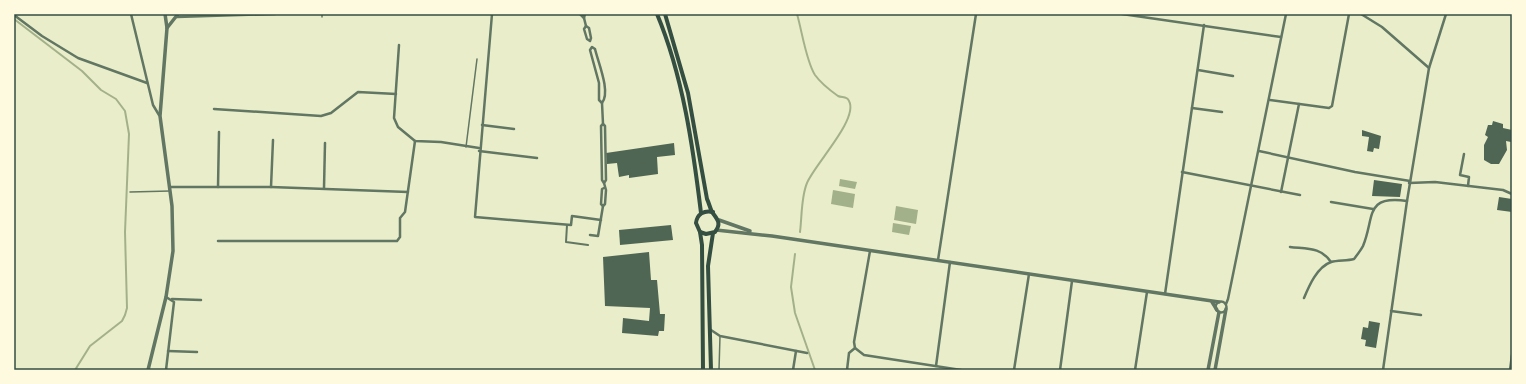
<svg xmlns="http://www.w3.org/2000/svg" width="1526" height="384" viewBox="0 0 1526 384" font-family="'Titillium Web',sans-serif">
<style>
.water{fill:#a3b18a}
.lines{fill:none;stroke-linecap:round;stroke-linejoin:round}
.stream{stroke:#a3b18a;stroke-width:2}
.building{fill:#4f6655}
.service{stroke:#617663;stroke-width:1.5}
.pedestrian{stroke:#617663;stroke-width:2}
.minor{stroke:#617663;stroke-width:2.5}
.tertiary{stroke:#617663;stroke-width:3.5}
.secondary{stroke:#344e41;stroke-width:4}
.neatline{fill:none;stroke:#344e41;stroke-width:1.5}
</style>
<rect width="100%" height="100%" fill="#e9edc9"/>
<g class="water">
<path d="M840,179L857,182L855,189L839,186Z"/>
<path d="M833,190L855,194L853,208L831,204Z"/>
<path d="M896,206L918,210L916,224L894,220Z"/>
<path d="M893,223L911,226L909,235L892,232Z"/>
</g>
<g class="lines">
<g class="stream">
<path d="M797,14C802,31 806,61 815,75C820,82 831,91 838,96C842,98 847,96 849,101C859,119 814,165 807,183C801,197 802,217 800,232"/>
<path d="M14,19L82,71L101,90L116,99L125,111L129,134L125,232L127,308L125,315L122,321L90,346L75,370"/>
<path d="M795,254L791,287L795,313L815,370"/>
</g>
</g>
<g class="building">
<path d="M1493,121L1503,124V128L1512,130L1511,142L1506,141L1507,150L1499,164H1491L1484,160V145L1488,137L1485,135L1488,125H1492Z"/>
<path d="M1362,130L1381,136L1379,149L1374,148L1373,152L1367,151L1369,137L1362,136Z"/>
<path d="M674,143L675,155L657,157L658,174L629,178V175L619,177L617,163L607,164L606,153Z"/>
<path d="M1374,180L1402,184L1400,197L1372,196Z"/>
<path d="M1499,197L1512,199V212L1497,210Z"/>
<path d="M671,225L673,240L620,245L619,230Z"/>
<path d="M649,252L651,280H657L660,314H665L664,331H659L658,336L622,333L623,318L649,321L650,308L605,306L603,257Z"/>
<path d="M1369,321L1380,323L1376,348L1365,346L1366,340L1361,339L1363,327L1368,328Z"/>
</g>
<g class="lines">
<g class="service">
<path d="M322,14V17"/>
<path d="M466,147L477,59"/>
<path d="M130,192L170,191"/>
<path d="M719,370L720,336"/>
</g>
<path class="pedestrian" d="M567,225L566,242L588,245"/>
<g class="minor">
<path d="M131,14L153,105L159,115"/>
<path d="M492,14L475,217L571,225L572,216L601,220"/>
<path d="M580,14L584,18L585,14"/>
<path d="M1122,14L1281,37"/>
<path d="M1361,14L1382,27L1429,68"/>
<path d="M14,15L42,36L78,58L147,83"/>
<path d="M177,17L275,14"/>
<path d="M584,18L586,26"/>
<path d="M586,26L589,28L591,38L590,41L587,39L584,29Z"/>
<path d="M399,45L394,118L398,127L415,141L441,142L479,148"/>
<path d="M592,47L595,49C598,62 611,92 602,103L599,100V83L590,50Z"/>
<path d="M1198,70L1233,76"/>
<path d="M1270,100L1329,108L1332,106L1349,14"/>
<path d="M602,103L603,124"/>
<path d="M1192,108L1222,112"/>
<path d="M214,109L321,116L331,113L358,92L396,94"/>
<path d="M603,124L605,126L606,180L604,183L602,180L601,126Z"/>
<path d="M482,125L514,129"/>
<path d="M479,151L537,158"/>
<path d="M1259,151L1355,172L1410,181"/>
<path d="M1464,154L1460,175L1469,177L1468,186"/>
<path d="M1182,172L1300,195"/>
<path d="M1409,183L1435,182L1503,190L1512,194"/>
<path d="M170,187H271L408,192"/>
<path d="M218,187L219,132"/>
<path d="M271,187L273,140"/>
<path d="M324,188L325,143"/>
<path d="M1281,192L1299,104"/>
<path d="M1331,202L1373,209"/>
<path d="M603,206L601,204L602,189L604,188"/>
<path d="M590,235L598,236L603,206L605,204L606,190L604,183"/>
<path d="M218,241H397L400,237V218L405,212L415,141"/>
<path d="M1290,247C1307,249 1321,247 1331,262"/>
<path d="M938,260L976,14"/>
<path d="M1165,294L1204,25"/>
<path d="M1304,298C1309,286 1317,267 1331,262C1338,260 1347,261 1354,259C1357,255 1361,250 1363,246C1375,217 1364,195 1407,201"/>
<path d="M172,299L201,300"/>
<circle cx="1221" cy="307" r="5.5"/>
<path d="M1226,304L1228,299L1286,14"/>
<path d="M1391,311L1421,315"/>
<path d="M711,330L720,336L807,353"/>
<path d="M855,348L864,355L961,370"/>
<path d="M168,351L197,352"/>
<path d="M936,366L950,262"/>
<path d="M166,370L174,302L166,297"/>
<path d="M793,370L796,351"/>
<path d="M847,370L849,353L855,348L854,342L870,251"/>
<path d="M1014,370L1029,274"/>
<path d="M1060,370L1072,281"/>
<path d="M1135,370L1147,292"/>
<path d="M1383,370L1407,201L1429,68L1446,14"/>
<path d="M1510,370L1512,355"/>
</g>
<g class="tertiary">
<path d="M167,28L178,14"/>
<path d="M719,220L750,231"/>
<path d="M716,230L772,236L1219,302"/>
<path d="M1212,302L1217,310"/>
<path d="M148,370L166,297L173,251L172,206L160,116L167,28L165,14"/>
<path d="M1208,370L1219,312"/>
<path d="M1215,370L1226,309"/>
</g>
<g class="secondary">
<path d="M657,14C683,76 693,147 701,213"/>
<path d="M665,14L688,93L707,199C709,203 710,208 712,212C717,219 722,223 715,232L706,234L700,232"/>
<path d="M703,370L702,245L700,232L696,223C697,214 704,210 713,212"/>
<path d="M711,370L708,266L713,233"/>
</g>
</g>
<rect width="1526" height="384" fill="none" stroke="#fefae0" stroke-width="30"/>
<rect x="15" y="15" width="1496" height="354" class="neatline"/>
</svg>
